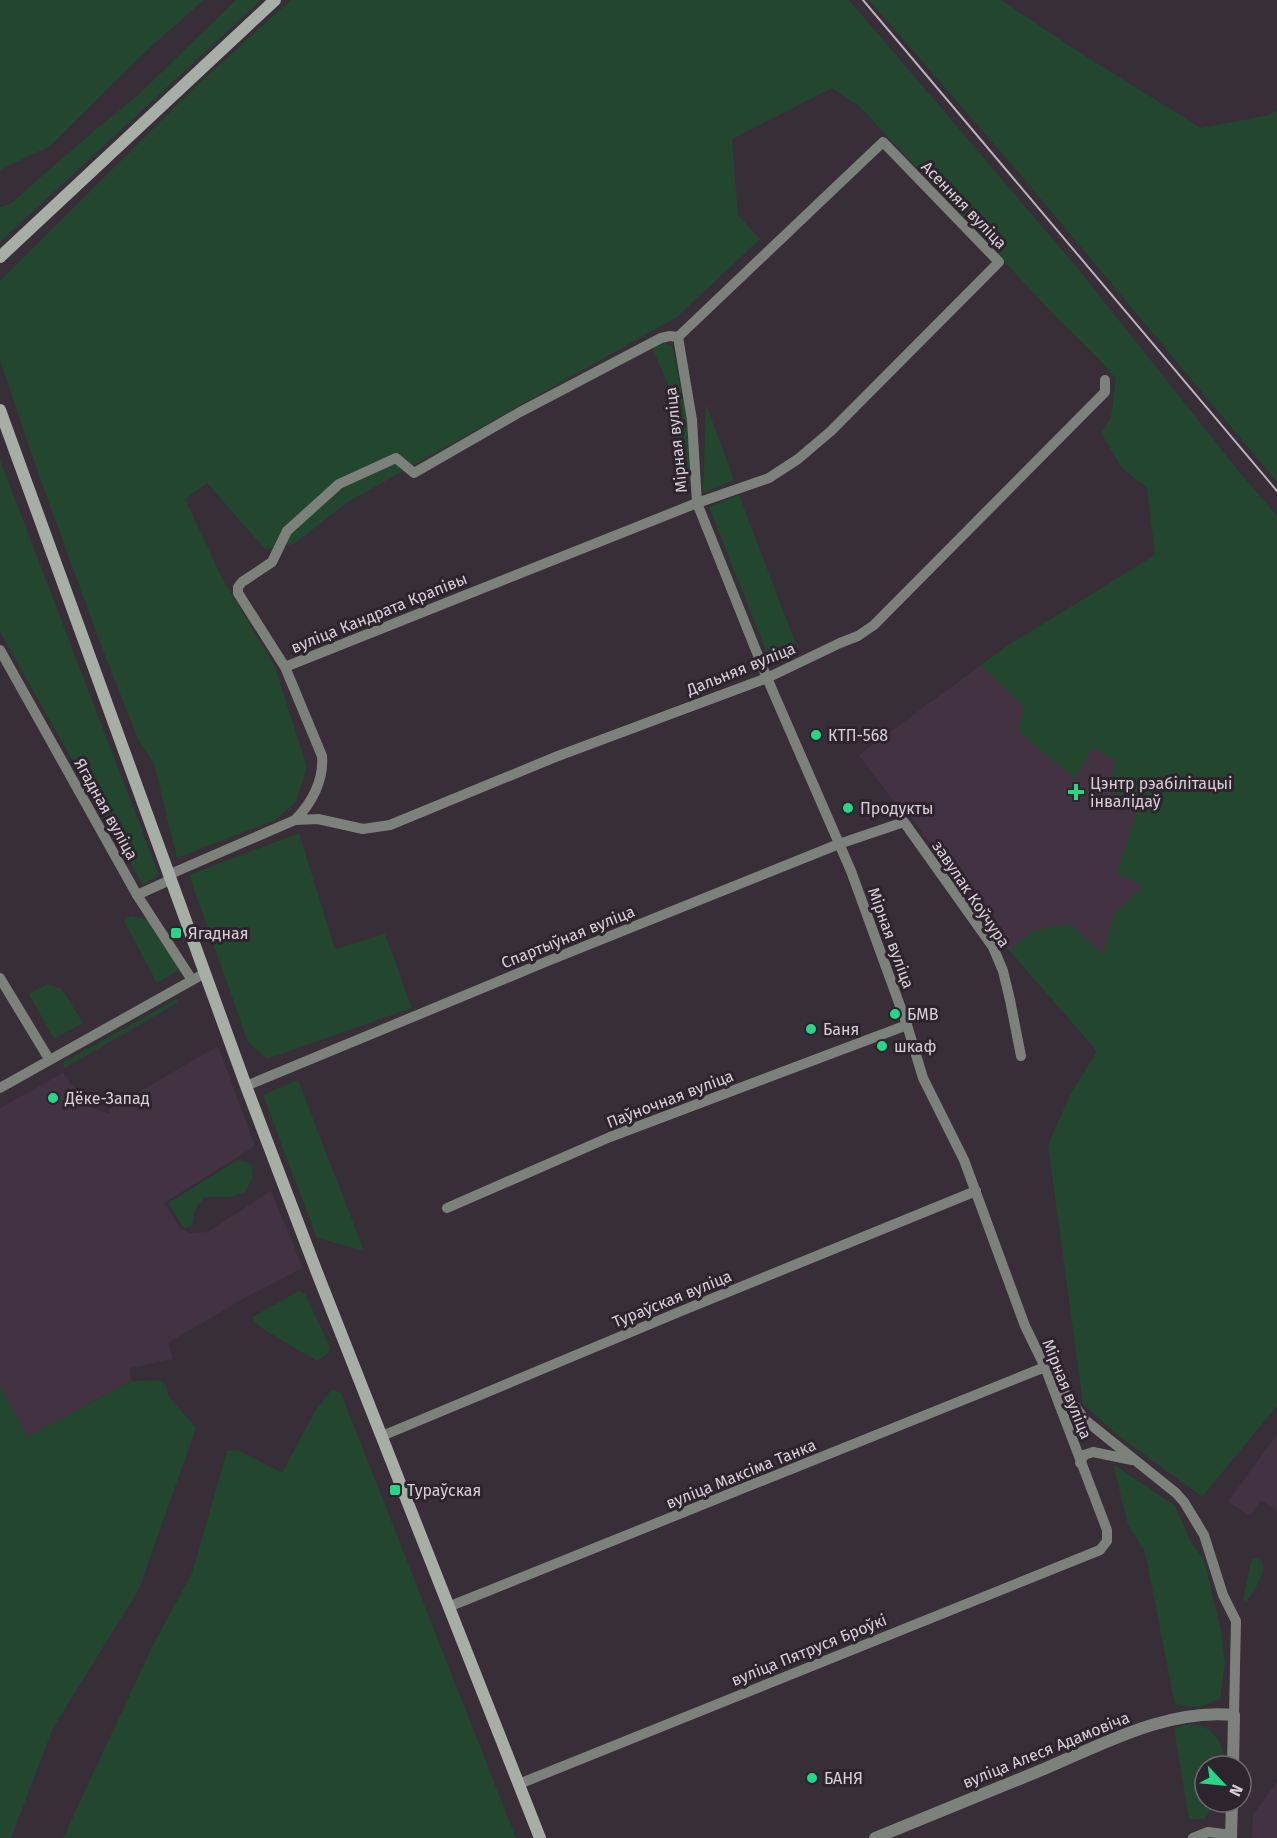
<svg xmlns="http://www.w3.org/2000/svg" width="1277" height="1838" viewBox="0 0 1277 1838" font-family="'Fira Sans',sans-serif">
<style>
.built{fill:#433342}
.green{fill:#22462e}
.lines{fill:none;stroke-linecap:round;stroke-linejoin:round}
.minor{stroke:#7d817b;stroke-width:10}
.tertiary{stroke:#7d817b;stroke-width:12}
.secondary{stroke:#a7aea5;stroke-width:12}
.rail{stroke:#bbb3bb;stroke-width:2}
.poi-dot{fill:#26d886;stroke:#2e242e;stroke-width:2}
.labels{text-anchor:middle;dominant-baseline:central;stroke-width:6;stroke-linejoin:round;paint-order:stroke}
.street-label{font-size:16px;fill:#d7d0d7;stroke:#2e242e}
.poi-label{font-size:16px;fill:#d7d0d7;stroke:#2e242e;text-anchor:start}
</style>
<rect width="100%" height="100%" fill="#382e38"/>
<g class="built">
<path d="M1277,631L1097,1051L1009,950L907,812L901,811L859,755L1007,646Z"/>
<path d="M218,1046L255,1146L164,1203L180,1228L189,1233L208,1232L271,1191L303,1268L246,1297L168,1343L173,1359L130,1368L131,1381L28,1437L0,1386V1108L63,1073L89,1107L110,1114L108,1110Z"/>
<path d="M1277,1434V1510L1261,1500L1250,1516L1228,1502Z"/>
<path d="M1277,1782V1838H1252L1253,1815Z"/>
</g>
<g class="green">
<path d="M0,0H204L146,51L50,146L0,170Z"/>
<path d="M236,0H261L0,242V207L10,204L96,129L137,96Z"/>
<path d="M291,0H849L1075,265L1241,474L1277,516V1406L1202,1497L1115,1433L1083,1404L1048,1145L1070,1095L1097,1051L1009,950L1033,931L1070,924L1103,954L1114,914L1143,886L1117,873L1137,810L1107,788L1117,762L1093,747L1075,779L1018,731L1024,707L981,665L1007,646L1155,555L1147,488L1122,468L1101,433L1111,417L1116,379L1099,359L1056,317L860,107L832,88L732,139L738,215L760,239L677,317L348,502L294,544L265,549L207,483L185,499L222,578L275,667L307,767L296,802L275,820L177,858L154,764L138,739L101,645L42,484L0,360V281L199,83Z"/>
<path d="M869,0H1001L1085,56L1201,128L1269,115L1277,110V482L1019,173Z"/>
<path d="M662,342L672,346L689,427L692,484L678,462L679,411L652,347Z"/>
<path d="M706,404L734,480L703,494Z"/>
<path d="M0,460L159,875L143,885L0,632Z"/>
<path d="M739,495L797,647L770,661L709,507Z"/>
<path d="M299,833L335,949L385,934L412,1008L267,1059L248,1042L189,875Z"/>
<path d="M130,916L149,920L181,969L157,983L124,921Z"/>
<path d="M47,984L62,989L83,1023L54,1039L29,994Z"/>
<path d="M176,999L179,1002L65,1068L62,1063Z"/>
<path d="M298,1080L364,1251L317,1238L263,1095Z"/>
<path d="M238,1160L247,1162L252,1166V1179L245,1192L230,1197H204L195,1210L192,1226L184,1228L168,1203Z"/>
<path d="M299,1291L305,1294L330,1347L329,1353L317,1361L258,1326L252,1317Z"/>
<path d="M160,1380L165,1384L169,1397L196,1428L139,1589L53,1728L11,1838H0V1386L28,1437L131,1381Z"/>
<path d="M332,1389L341,1393L516,1838H63L153,1645L192,1573L227,1451L238,1450L282,1473L315,1411Z"/>
<path d="M1113,1464L1175,1506L1191,1542L1204,1560L1221,1630L1225,1663L1220,1699L1200,1707L1175,1705L1145,1552L1128,1525Z"/>
<path d="M1252,1558C1277,1558 1254,1591 1246,1602L1243,1599Z"/>
<path d="M1189,1724C1193,1725 1200,1725 1204,1727C1218,1733 1226,1752 1224,1766H1205V1802H1217L1204,1819H1189L1174,1729Z"/>
</g>
<g class="lines">
<g class="minor">
<path d="M0,650L137,895L192,980"/>
<path d="M285,667L697,503L769,478L798,459L831,431L999,262L883,142L678,337"/>
<path d="M295,820L318,819L363,829L390,825L558,756L767,678L840,643L858,636L874,625L1105,392V380"/>
<path d="M168,875L295,820C312,803 324,780 322,756L285,667L238,593V587L242,582L272,562L287,531L339,484L396,458L414,473L520,412L661,338L670,336L678,337"/>
<path d="M137,895L170,880"/>
<path d="M0,978L49,1059"/>
<path d="M246,1086L543,963L839,844L904,822L993,947L1003,971L1010,1000L1021,1056"/>
<path d="M0,1088L205,973"/>
<path d="M447,1208L610,1137L907,1025"/>
<path d="M1053,1377L1085,1420L1176,1493L1184,1502L1204,1535L1223,1595L1236,1621L1234,1715"/>
<path d="M382,1436L679,1312L976,1191"/>
<path d="M1080,1463L1084,1455L1093,1452L1132,1460"/>
<path d="M448,1607L1045,1367"/>
<path d="M519,1784L1100,1550L1107,1541V1530L1045,1367L1025,1326L964,1160L923,1078L907,1025L851,871L767,678L697,503L692,420L678,337"/>
<path d="M1193,1838L1208,1832L1231,1835"/>
</g>
<g class="tertiary">
<path d="M875,1838C931,1815 987,1792 1044,1769C1103,1744 1168,1708 1234,1715L1233,1766"/>
<path d="M1231,1838L1232,1802"/>
</g>
<g class="secondary">
<path d="M0,257L275,0"/>
<path d="M0,410L246,1086L316,1270L540,1838"/>
</g>
<path class="rail" d="M863,0L1277,491"/>
</g>
<g class="poi-dot">
<circle cx="816" cy="735" r="6"/>
<path d="M1073 783h6v6h6v6h-6v6h-6v-6h-6v-6h6z"/>
<circle cx="848" cy="808" r="6"/>
<rect x="170" y="927" width="12" height="12" rx="3"/>
<circle cx="895" cy="1014" r="6"/>
<circle cx="811" cy="1029" r="6"/>
<circle cx="882" cy="1046" r="6"/>
<circle cx="53" cy="1098" r="6"/>
<rect x="389" y="1484" width="12" height="12" rx="3"/>
<circle cx="812" cy="1778" r="6"/>
</g>
<g class="labels">
<g class="street-label">
<text transform="translate(964 205) rotate(46)">Асенняя вуліца</text>
<text transform="translate(676 440) rotate(-96)">Мірная вуліца</text>
<text transform="translate(379 613) rotate(-22)">вуліца Кандрата Крапівы</text>
<text transform="translate(741 669) rotate(-22)">Дальняя вуліца</text>
<text transform="translate(106 809) rotate(61)">Ягадная вуліца</text>
<text transform="translate(971 894) rotate(56)">завулак Коўчура</text>
<text transform="translate(568 937) rotate(-22)">Спартыўная вуліца</text>
<text transform="translate(891 938) rotate(70)">Мірная вуліца</text>
<text transform="translate(670 1099) rotate(-21)">Паўночная вуліца</text>
<text transform="translate(672 1299) rotate(-22)">Тураўская вуліца</text>
<text transform="translate(1067 1389) rotate(68)">Мірная вуліца</text>
<text transform="translate(741 1474) rotate(-22)">вуліца Максіма Танка</text>
<text transform="translate(809 1650) rotate(-22)">вуліца Пятруся Броўкі</text>
<text transform="translate(1046 1750) rotate(-22)">вуліца Алеся Адамовіча</text>
</g>
<g class="poi-label">
<text x="828" y="735">КТП-568</text>
<text x="1090" y="783">Цэнтр рэабілітацыі<tspan x="1090" dy="18">інвалідаў</tspan></text>
<text x="860" y="808">Продукты</text>
<text x="188" y="933">Ягадная</text>
<text x="907" y="1014">БМВ</text>
<text x="823" y="1029">Баня</text>
<text x="894" y="1046">шкаф</text>
<text x="65" y="1098">Дёке-Запад</text>
<text x="407" y="1490">Тураўская</text>
<text x="824" y="1778">БАНЯ</text>
</g>
</g>
<g transform="translate(1223 1784) rotate(116)"><circle r="28" fill="#2e242e" stroke="#726972" stroke-width="1.5"/>
<path d="M0-4.5L10 22L0 15L-10 22Z" fill="#26d886"/>
<text y="-9" font-size="16" font-weight="bold" text-anchor="middle" fill="#d7d0d7">N</text>
</g>
</svg>
